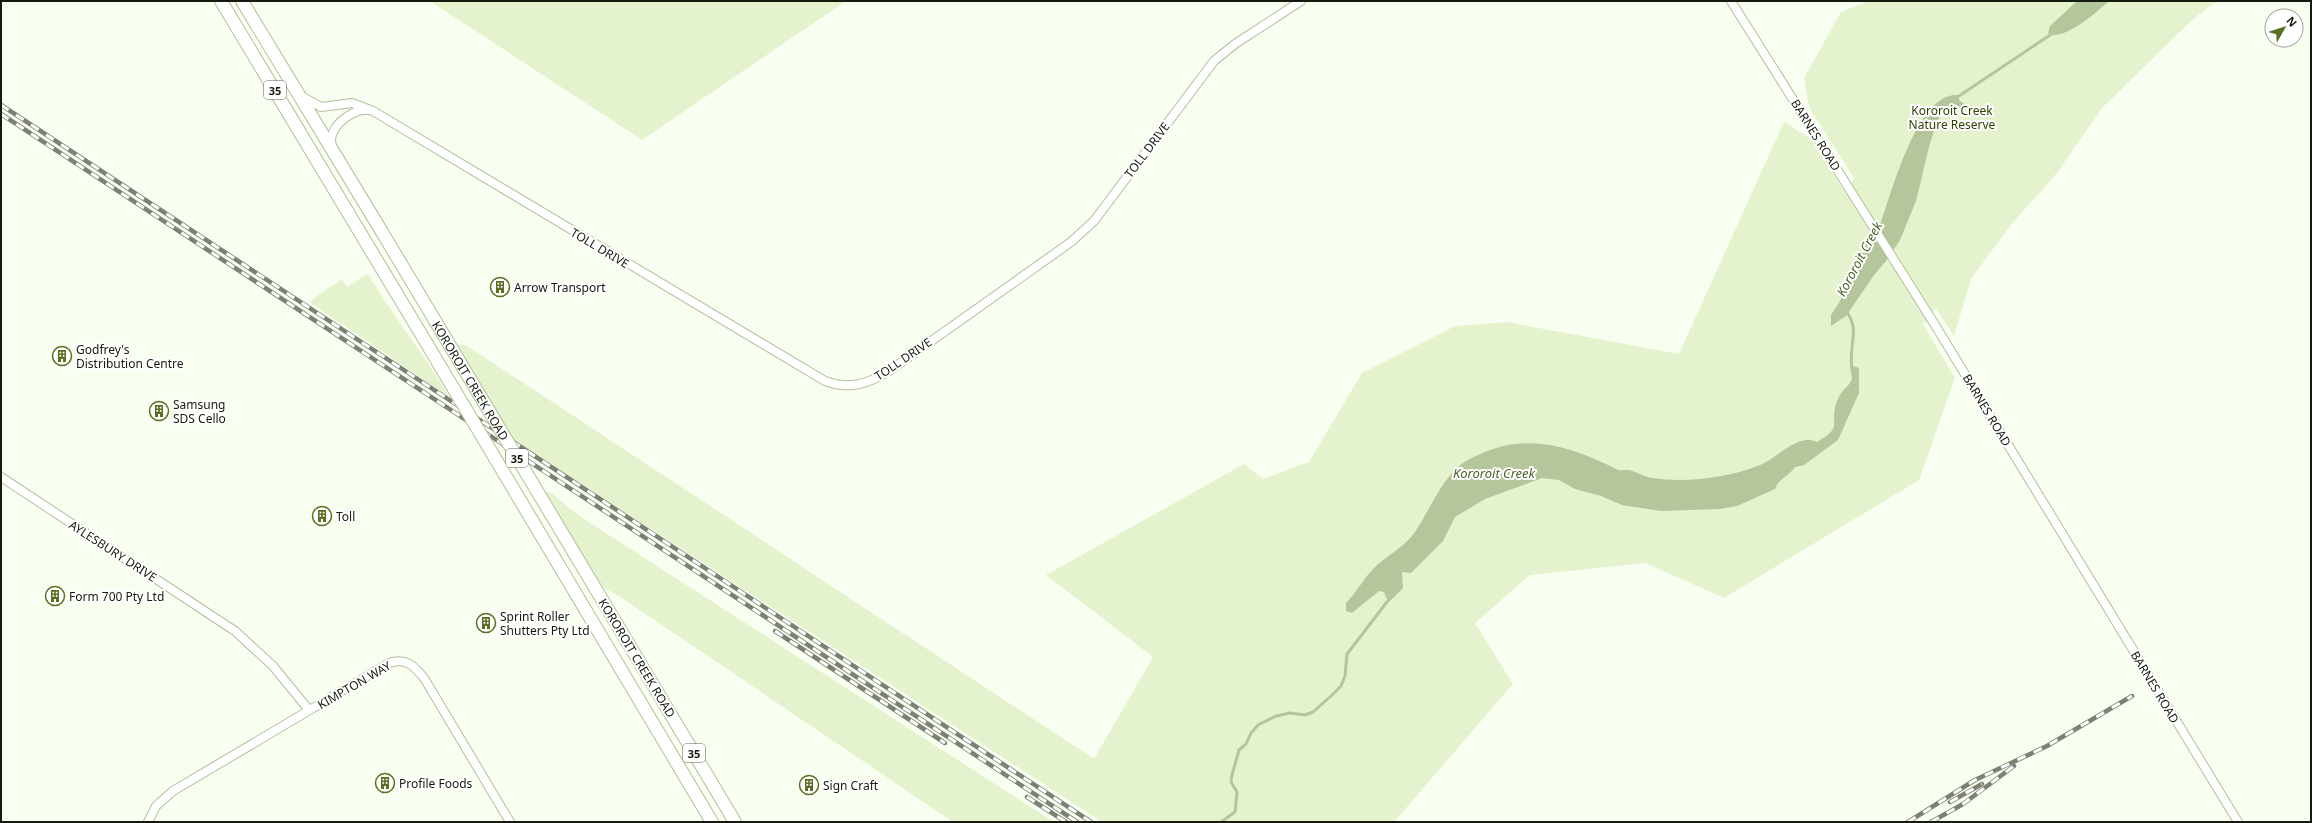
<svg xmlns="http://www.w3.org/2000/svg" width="2312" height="823" viewBox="0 0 2312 823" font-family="'Noto Sans',sans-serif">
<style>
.green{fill:#e4f3cd}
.water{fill:#b5c59c}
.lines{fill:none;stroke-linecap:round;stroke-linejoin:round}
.stream{stroke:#b5c59c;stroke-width:3}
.street-casing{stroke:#b2c09e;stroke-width:10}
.primary-casing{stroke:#b2c09e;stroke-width:14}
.street{stroke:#fff;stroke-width:8}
.primary{stroke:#fff;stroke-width:12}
.rail-casing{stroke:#7c8174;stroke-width:4.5}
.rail{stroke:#fff;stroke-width:3;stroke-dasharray:9;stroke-linecap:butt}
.primary-bridge-casing{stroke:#b2c09e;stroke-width:14;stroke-linecap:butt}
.primary-bridge{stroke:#fff;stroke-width:12}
.labels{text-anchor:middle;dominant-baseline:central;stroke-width:4;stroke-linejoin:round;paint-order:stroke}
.shield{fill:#fff;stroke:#5c5f56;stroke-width:1}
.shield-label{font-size:11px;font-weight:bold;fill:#161a0e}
.park-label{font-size:12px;fill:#304100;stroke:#fff}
.street-label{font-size:12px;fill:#161a0e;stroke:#fff}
.poi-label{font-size:12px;fill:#161a0e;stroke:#fff;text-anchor:start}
.water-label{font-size:13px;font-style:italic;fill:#4c6024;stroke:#fff}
</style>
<rect width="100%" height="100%" fill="#f8fef0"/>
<g class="green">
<path d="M430,1H846L642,140Z"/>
<path d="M1868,1H2220L2211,5L2191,21L2103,107L2056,174L2010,226L1971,279L1954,336L1936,308L1927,324L1924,321L1923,324L1955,378L1919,480L1724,598L1645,563L1530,575L1475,623L1513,684L1394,822H1102L511,438L454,345H466L1094,759L1153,657L1046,575L1244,464L1263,479L1309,462L1362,373L1455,326L1507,322L1679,354L1784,122L1811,139L1846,194L1854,178L1809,107L1804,78L1841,12Z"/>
<path d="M368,274C393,316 424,354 449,397L311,303L314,298L342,279L347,287Z"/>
<path d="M543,492H550L581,517L1054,822H953L619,596L600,586Z"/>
</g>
<g class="water">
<path d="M2077,1H2109C2098,11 2062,43 2048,33L2050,26Z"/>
<path d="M1957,95L1960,101L1969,107L1965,109L1956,105L1943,113L1938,120L1930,143L1916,201L1900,240L1886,261L1874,275L1846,316L1831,326V315L1840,301L1861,248L1869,235L1879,228C1890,199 1916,93 1957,95Z"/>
<path d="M1850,365L1859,368V393L1838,440L1804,465L1795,467C1789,476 1779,478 1775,489L1737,506L1720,509L1661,511L1622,505L1601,496L1575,489L1559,480L1542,478L1485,499L1455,517L1443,541L1411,573L1402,572L1403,588L1390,601L1386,598L1384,592L1379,591L1352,613L1346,611V603C1357,592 1363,579 1374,568C1386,556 1406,546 1415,532C1429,511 1438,487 1456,469C1463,461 1476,456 1485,452C1531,433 1575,448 1618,470C1623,471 1628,469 1632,471C1639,473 1645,477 1652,478C1686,483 1728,478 1760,465C1778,458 1797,433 1817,442C1846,426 1827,423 1838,399C1841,390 1849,387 1852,379Z"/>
</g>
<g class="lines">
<g class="stream">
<path d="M1956,98L2053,33"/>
<path d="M1846,311C1861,330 1848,345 1852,368"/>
<path d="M1221,822L1235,812L1237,792L1231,782L1232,775L1239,750L1246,744L1251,733L1258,725L1276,716L1290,713L1305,715L1313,712L1331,696L1341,686L1345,676L1347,654L1390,598"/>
</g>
<g class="street-casing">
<g id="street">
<path d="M1731,1L1935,325L2238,822"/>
<path d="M303,97L321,107L352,103L373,111L825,381C849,390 868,384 889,371L1071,242L1094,221L1214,61L1235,44L1301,1"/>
<path d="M333,149C324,130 351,108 368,110"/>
<path d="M1,477L235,631L273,666L309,710"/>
<path d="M148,822L156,806L173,791L389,663C406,657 414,666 424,678L510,822"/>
</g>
</g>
<g class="primary-casing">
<g id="primary">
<path d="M221,1L424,339"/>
<path d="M242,1L382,232"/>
<path d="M652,683L735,822"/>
<path d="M635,693L712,822"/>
</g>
</g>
<use href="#street" class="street"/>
<use href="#primary" class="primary"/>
<g class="rail-casing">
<g id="rail">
<path d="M1,105L1091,822"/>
<path d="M1,114L1077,822"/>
<path d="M775,631L945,743"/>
<path d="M1027,797L1066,822"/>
<path d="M1950,802L1982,784"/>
<path d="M1908,822L1975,780L2047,746L2132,696"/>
<path d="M1931,822L1963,804L2014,766"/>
</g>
</g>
<use href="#rail" class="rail"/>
<g class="primary-bridge-casing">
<g id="primary-bridge">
<path id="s1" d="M382,232L652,683"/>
<path d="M424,339L635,693"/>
</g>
</g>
<use href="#primary-bridge" class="primary-bridge"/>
</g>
<defs>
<g id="building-ring" transform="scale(1)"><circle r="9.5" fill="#fff" stroke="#587021" stroke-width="1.5"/><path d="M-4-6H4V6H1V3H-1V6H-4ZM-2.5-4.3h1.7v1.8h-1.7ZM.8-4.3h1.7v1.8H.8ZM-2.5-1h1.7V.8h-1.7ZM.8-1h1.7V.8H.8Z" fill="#587021"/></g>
</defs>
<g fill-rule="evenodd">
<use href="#building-ring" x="500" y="287"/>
<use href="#building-ring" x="62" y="356"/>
<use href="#building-ring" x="159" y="411"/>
<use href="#building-ring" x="322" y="516"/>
<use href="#building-ring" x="55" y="596"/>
<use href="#building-ring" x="486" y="623"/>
<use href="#building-ring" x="385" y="783"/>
<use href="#building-ring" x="809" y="785"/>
</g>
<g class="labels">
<g class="shield">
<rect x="264" y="81" width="22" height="18" rx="3"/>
<rect x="506" y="449" width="22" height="18" rx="3"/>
<rect x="683" y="744" width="22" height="18" rx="3"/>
</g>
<g class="shield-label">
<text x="275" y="90">35</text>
<text x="517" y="458">35</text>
<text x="694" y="753">35</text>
</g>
<g class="park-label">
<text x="1952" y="110">Kororoit Creek<tspan x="1952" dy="14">Nature Reserve</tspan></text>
</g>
<g class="street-label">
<text transform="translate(1816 135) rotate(58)">BARNES ROAD</text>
<text transform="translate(1147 150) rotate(-53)">TOLL DRIVE</text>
<text transform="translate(600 248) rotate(31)">TOLL DRIVE</text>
<text transform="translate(903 359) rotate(-34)">TOLL DRIVE</text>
<text stroke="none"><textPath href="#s1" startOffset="173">KOROROIT CREEK ROAD</textPath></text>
<text transform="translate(1987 410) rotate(59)">BARNES ROAD</text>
<text transform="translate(113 551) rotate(33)">AYLESBURY DRIVE</text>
<text transform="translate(637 658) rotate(59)">KOROROIT CREEK ROAD</text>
<text transform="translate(354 685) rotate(-30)">KIMPTON WAY</text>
<text transform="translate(2155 687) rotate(59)">BARNES ROAD</text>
</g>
<g class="poi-label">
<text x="514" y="287">Arrow Transport</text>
<text x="76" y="349">Godfrey's<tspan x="76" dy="14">Distribution Centre</tspan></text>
<text x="173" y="404">Samsung<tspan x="173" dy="14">SDS Cello</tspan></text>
<text x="336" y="516">Toll</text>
<text x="69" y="596">Form 700 Pty Ltd</text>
<text x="500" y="616">Sprint Roller<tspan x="500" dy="14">Shutters Pty Ltd</tspan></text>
<text x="399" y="783">Profile Foods</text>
<text x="823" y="785">Sign Craft</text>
</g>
<g class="water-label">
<text transform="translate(1859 259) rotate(-62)">Kororoit Creek</text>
<text x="1494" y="473">Kororoit Creek</text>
</g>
</g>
<rect width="2312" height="823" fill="none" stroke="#161a0e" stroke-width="4"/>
<g transform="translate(2284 28) rotate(51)"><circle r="19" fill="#ffffff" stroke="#a2a39f"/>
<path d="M0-3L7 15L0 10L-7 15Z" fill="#587021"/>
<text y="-6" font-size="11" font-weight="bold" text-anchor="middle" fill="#161a0e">N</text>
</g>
</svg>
